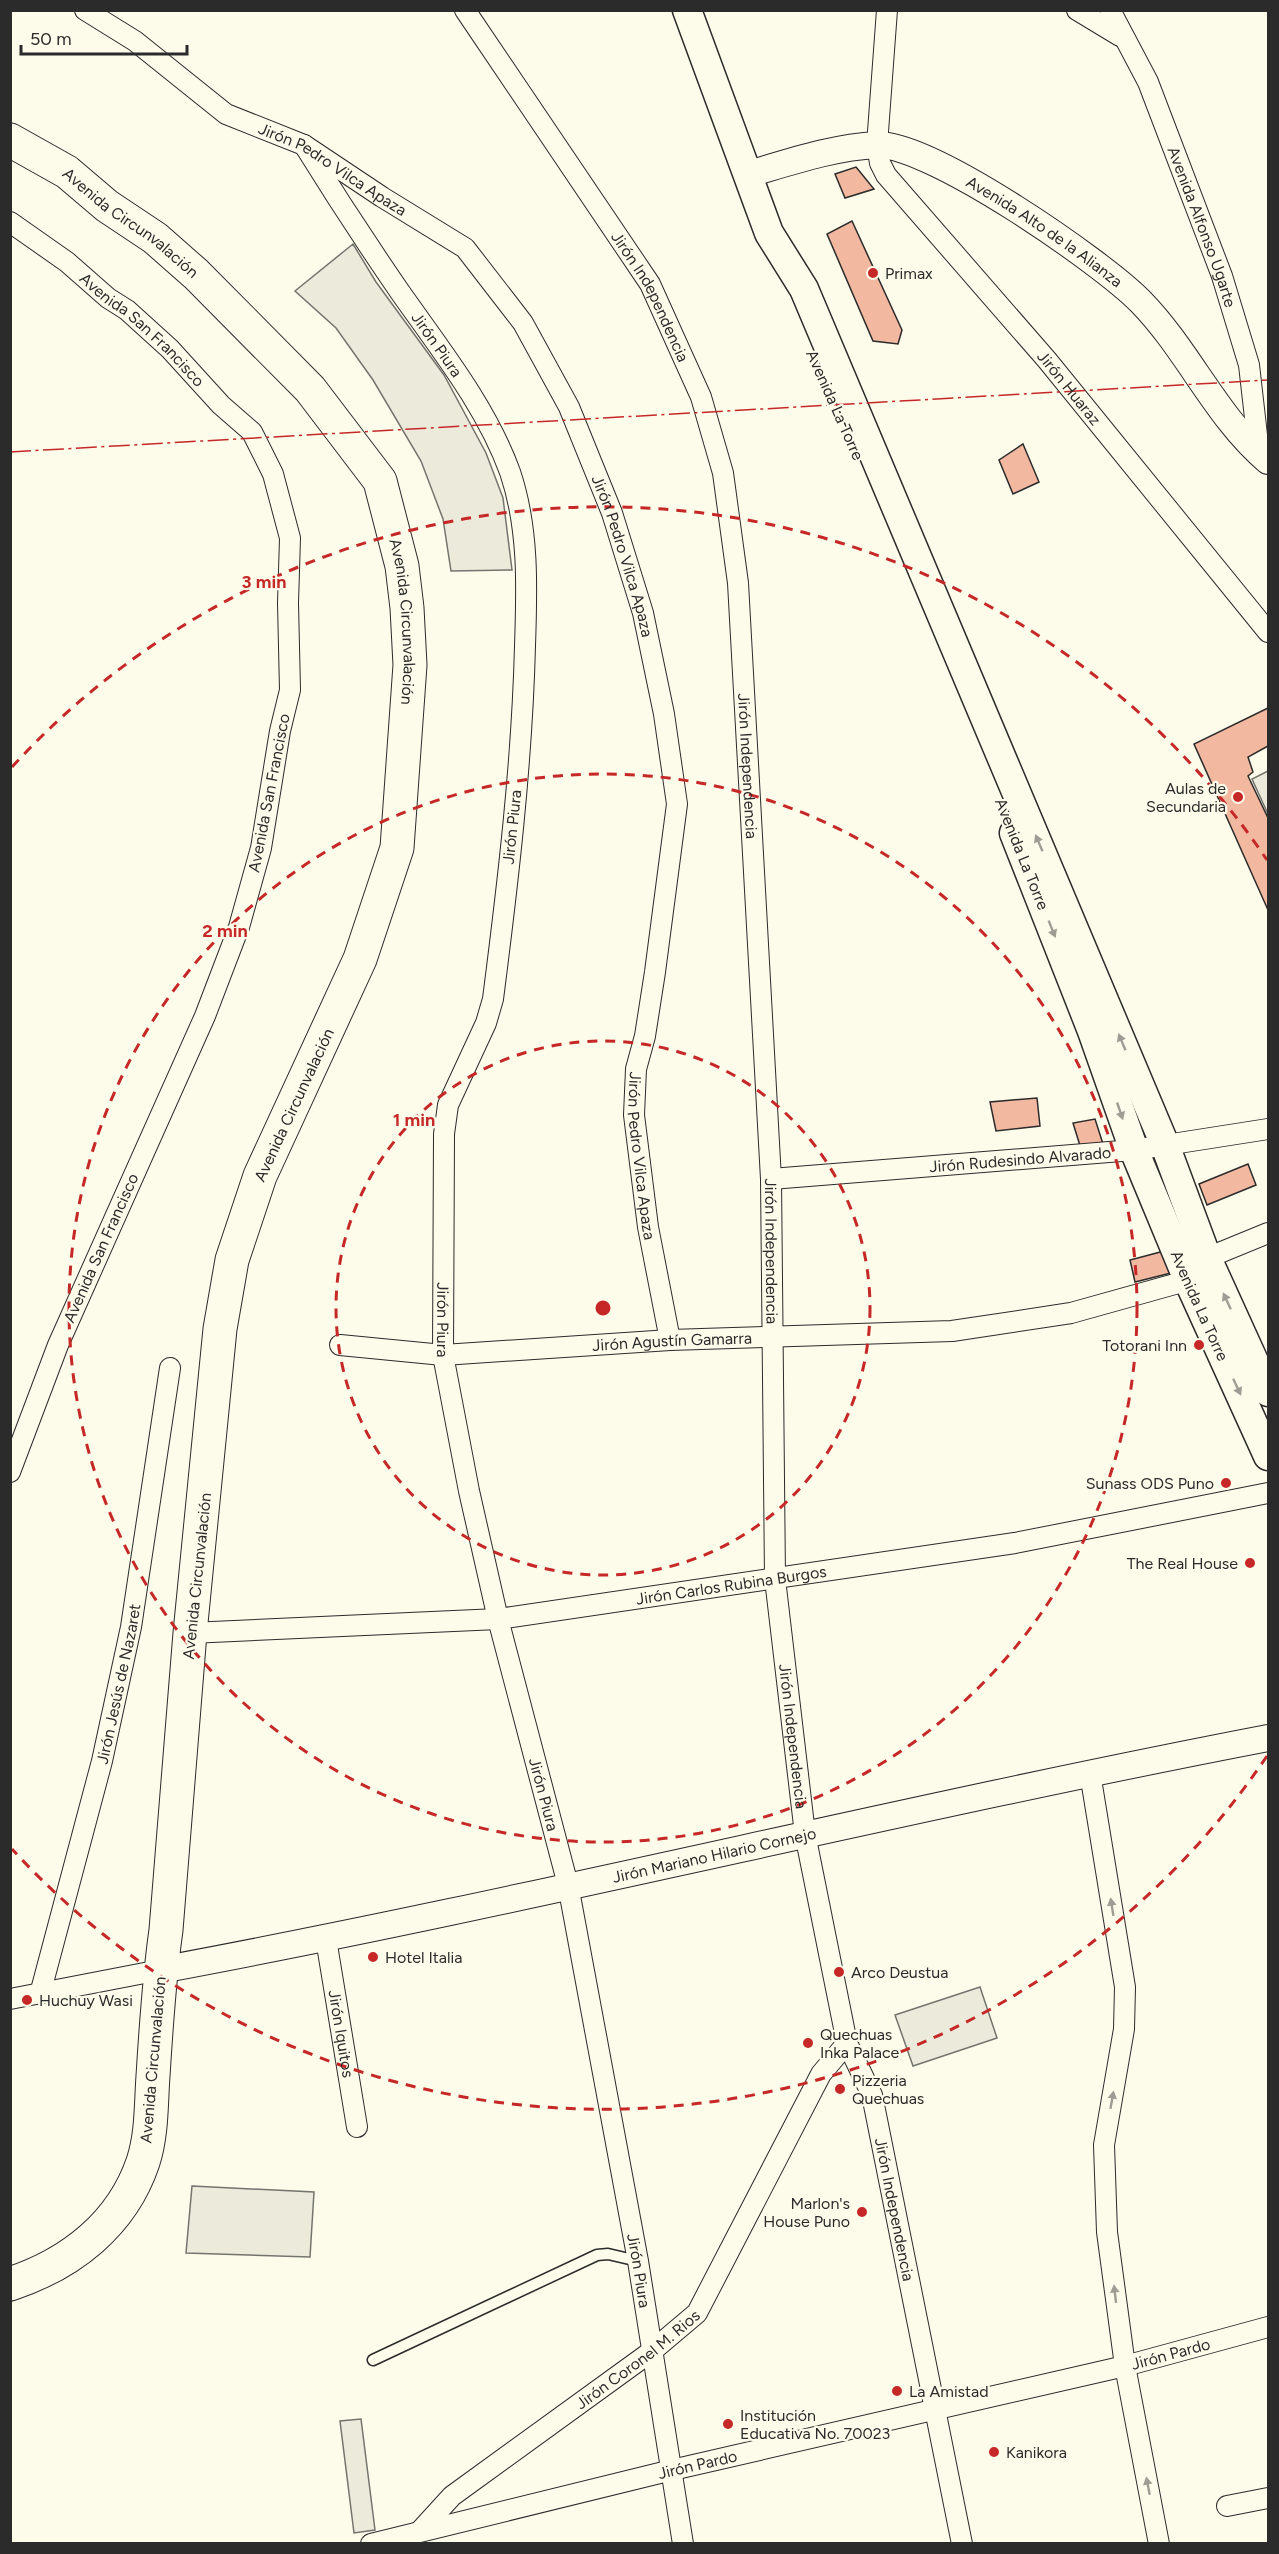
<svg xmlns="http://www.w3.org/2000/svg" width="1279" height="2554" viewBox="0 0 1279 2554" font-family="Figtree,sans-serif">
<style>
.green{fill:#ecebdb;stroke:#74746e;stroke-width:1.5}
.building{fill:#f2b8a0;stroke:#2b2b2b;stroke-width:1.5}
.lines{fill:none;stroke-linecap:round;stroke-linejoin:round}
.service-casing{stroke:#2b2b2b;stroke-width:13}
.minor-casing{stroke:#2b2b2b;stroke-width:22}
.tertiary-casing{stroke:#2b2b2b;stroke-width:28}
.secondary-casing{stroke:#2b2b2b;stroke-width:31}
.trunk-casing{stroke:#2b2b2b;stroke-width:35}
.service{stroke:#fdfbea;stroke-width:10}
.minor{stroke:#fdfbea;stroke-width:20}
.tertiary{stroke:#fdfbea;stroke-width:26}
.secondary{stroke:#fdfbea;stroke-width:28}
.trunk{stroke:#fdfbea;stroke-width:33}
.power{stroke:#c62828;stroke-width:1.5;stroke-dasharray:21 4.5 3 4.5;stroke-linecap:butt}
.oneway{fill:#9e9d94}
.ring{fill:none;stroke:#c62828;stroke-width:3;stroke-dasharray:10 8}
.poi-dot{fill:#c62828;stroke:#fdfbea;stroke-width:2}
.labels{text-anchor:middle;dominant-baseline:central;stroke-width:4.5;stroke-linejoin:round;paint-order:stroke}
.street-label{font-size:16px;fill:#2b2b2b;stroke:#fdfbea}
.poi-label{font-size:16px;fill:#2b2b2b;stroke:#fdfbea;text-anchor:start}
.centre{fill:#c62828;stroke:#fdfbea;stroke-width:3}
.ring-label{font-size:18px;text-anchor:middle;font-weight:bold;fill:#c62828;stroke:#fdfbea;stroke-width:4.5;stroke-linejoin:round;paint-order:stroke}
</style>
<rect width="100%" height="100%" fill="#fdfbea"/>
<g class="green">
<path d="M353,244L376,282L444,375L486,453L503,498L512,570L451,571L443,519L421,461L373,380L336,328L295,291Z"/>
<path d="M1268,771V814L1252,779Z"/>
<path d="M980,1987L997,2038L913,2066L895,2015Z"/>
<path d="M192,2186L314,2192L310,2257L186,2253Z"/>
<path d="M361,2419L375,2530L354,2533L340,2421Z"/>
</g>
<g class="building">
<path d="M856,167L874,189L845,198L835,174Z"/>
<path d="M852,221L902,330L898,344L873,341L827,234Z"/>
<path d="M1023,444L1039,482L1013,494L999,460Z"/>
<path d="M1268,708V746L1248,757L1253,772L1248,776L1268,818V910L1194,744Z"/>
<path d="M1037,1098L1040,1126L996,1131L990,1102Z"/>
<path d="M1095,1119L1104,1147L1081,1149L1073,1123Z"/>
<path d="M1248,1164L1256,1185L1207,1205L1199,1184Z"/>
<path d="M1168,1250L1175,1272L1135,1282L1130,1260Z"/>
</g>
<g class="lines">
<g class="service-casing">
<path id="service" d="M373,2360L597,2255L608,2254L638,2261"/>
</g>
<g class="minor-casing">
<g id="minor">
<path id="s1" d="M85,10L135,41L226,114L304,145L382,197L465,248L523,323L569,407L612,513L643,613L664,714L677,804L655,972L645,1036L636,1069L634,1115L648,1227L670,1340"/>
<path id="s2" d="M465,10L650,284L701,397L723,473L738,583L771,1179L775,1579L805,1834L847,2043L872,2095L962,2544"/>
<path id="s3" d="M887,10L877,145L880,163L886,175L1047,360L1268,632"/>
<path d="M1077,10L1120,36"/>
<path id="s4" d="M1110,10L1148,82L1222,276L1249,365L1259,453"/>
<path id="s5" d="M304,145C335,195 367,244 400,292C440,349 486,406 510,472C529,528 527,588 525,646C522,764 508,882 493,999L486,1023L448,1105L444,1134L443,1355L469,1491L498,1619L568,1885L638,2261L683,2544"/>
<path id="s6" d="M10,222L67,262L108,298L127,310L170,349L221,405L252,432L273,474L290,538L288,603L290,690L280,731L261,848L239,927L205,1016L58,1345L10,1472"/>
<path id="s7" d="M771,1179L1134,1150L1268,1129"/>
<path d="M1207,1258L1268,1233"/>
<path id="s8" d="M340,1345L443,1355L670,1340L952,1331L1071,1313L1200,1277"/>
<path id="s9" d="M190,1633L498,1619L1015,1543L1268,1493"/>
<path d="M1090,1773L1125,1987L1124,2029L1104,2145L1107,2232L1125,2366L1159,2544"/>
<path id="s10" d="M326,1939L357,2127"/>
<path id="s11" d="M40,1994L102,1761L131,1627L170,1368"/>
<path d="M10,1999L160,1970"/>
<path d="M1227,2506L1268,2498"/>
<path id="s12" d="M420,2531L452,2496L652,2351L697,2313L821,2074L847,2043"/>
<path id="s13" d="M371,2544L672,2470L1125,2366L1268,2327"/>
</g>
</g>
<g class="tertiary-casing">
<g id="tertiary">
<path id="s14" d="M749,174C790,162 834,147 877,145C930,143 1102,262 1141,302C1188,350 1216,417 1268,461"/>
<path id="s15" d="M160,1970C531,1901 898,1809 1268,1738"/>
</g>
</g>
<g class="secondary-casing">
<g id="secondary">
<path d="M687,10L769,233L804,289L1165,1145L1207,1258L1268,1392"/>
<path id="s16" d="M1014,833L1092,1031L1134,1150L1188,1280L1268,1456"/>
</g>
</g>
<g class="trunk-casing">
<g id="trunk">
<path id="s17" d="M10,140L67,172L107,206L155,238L196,274L310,389L380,481L402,566L407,608L410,665L397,848L360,959L260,1176L232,1260L220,1329L190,1633L166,1930C159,1979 156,2027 153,2076C151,2104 152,2135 143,2162C122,2224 71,2264 10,2284"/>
</g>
</g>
<use href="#service" class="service"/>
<use href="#minor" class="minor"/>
<use href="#tertiary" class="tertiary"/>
<use href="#secondary" class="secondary"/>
<use href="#trunk" class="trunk"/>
<path class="power" d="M10,452L1268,380"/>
</g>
<defs><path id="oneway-solid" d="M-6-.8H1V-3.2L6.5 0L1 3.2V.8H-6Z" transform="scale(1.5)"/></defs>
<g class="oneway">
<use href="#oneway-solid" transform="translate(1039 843) rotate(-113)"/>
<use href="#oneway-solid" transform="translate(1052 929) rotate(68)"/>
<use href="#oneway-solid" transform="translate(1122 1042) rotate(-113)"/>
<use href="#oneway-solid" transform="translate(1120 1111) rotate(71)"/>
<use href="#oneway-solid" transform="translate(1227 1301) rotate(-115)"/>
<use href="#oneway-solid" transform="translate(1237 1387) rotate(65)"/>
<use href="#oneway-solid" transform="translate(1112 1907) rotate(-99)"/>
<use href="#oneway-solid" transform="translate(1112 2100) rotate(-80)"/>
<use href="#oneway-solid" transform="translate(1115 2294) rotate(-97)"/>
<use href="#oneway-solid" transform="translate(1148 2486) rotate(-101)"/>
</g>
<g class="ring">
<circle cx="603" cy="1308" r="267"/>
<circle cx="603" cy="1308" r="534"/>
<path d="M1267 1756A801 801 0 0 1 12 1849M12 767A801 801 0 0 1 1267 860"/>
</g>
<g class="poi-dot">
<circle cx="873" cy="273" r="6"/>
<circle cx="1238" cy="797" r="6"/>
<circle cx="1199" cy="1345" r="6"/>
<circle cx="1226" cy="1483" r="6"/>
<circle cx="1250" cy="1563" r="6"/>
<circle cx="373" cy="1957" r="6"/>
<circle cx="839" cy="1972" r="6"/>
<circle cx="27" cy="2000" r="6"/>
<circle cx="808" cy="2043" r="6"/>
<circle cx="840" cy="2089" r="6"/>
<circle cx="862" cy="2212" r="6"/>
<circle cx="897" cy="2391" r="6"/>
<circle cx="728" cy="2424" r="6"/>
<circle cx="994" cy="2452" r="6"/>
</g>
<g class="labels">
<g class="street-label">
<text stroke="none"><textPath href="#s1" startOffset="296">Jirón Pedro Vilca Apaza</textPath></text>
<text stroke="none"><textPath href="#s17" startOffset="147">Avenida Circunvalación</textPath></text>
<text stroke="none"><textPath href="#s4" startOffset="236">Avenida Alfonso Ugarte</textPath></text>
<text stroke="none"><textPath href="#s14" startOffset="322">Avenida Alto de la Alianza</textPath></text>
<text stroke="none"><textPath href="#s2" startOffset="342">Jirón Independencia</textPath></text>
<text stroke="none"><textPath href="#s6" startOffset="171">Avenida San Francisco</textPath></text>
<text stroke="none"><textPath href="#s5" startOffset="240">Jirón Piura</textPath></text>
<text stroke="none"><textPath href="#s3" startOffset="448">Jirón Huaraz</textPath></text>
<text transform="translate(835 405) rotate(66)">Avenida La Torre</text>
<text stroke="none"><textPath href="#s1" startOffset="800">Jirón Pedro Vilca Apaza</textPath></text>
<text stroke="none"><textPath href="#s17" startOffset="651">Avenida Circunvalación</textPath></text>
<text stroke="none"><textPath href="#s2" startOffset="828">Jirón Independencia</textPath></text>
<text transform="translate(269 793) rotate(-79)">Avenida San Francisco</text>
<text transform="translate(512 827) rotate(-84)">Jirón Piura</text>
<text transform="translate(1022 854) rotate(68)">Avenida La Torre</text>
<text transform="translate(294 1105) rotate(-65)">Avenida Circunvalación</text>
<text stroke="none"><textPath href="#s1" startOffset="1410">Jirón Pedro Vilca Apaza</textPath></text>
<text stroke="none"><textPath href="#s7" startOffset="250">Jirón Rudesindo Alvarado</textPath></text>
<text transform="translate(101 1248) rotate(-66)">Avenida San Francisco</text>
<text stroke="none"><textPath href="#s2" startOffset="1314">Jirón Independencia</textPath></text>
<text stroke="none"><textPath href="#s16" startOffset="508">Avenida La Torre</textPath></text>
<text stroke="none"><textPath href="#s5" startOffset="1248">Jirón Piura</textPath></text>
<text stroke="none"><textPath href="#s8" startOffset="333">Jirón Agustín Gamarra</textPath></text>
<text transform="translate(197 1576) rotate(-84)">Avenida Circunvalación</text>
<text stroke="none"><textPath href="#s9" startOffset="544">Jirón Carlos Rubina Burgos</textPath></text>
<text stroke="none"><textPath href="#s11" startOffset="320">Jirón Jesús de Nazaret</textPath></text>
<text stroke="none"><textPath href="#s2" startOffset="1800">Jirón Independencia</textPath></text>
<text stroke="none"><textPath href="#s5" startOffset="1734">Jirón Piura</textPath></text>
<text stroke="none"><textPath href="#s15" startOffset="566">Jirón Mariano Hilario Cornejo</textPath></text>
<text stroke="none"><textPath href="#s10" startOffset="96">Jirón Iquitos</textPath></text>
<text transform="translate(153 2060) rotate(-85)">Avenida Circunvalación</text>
<text stroke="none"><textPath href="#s2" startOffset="2286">Jirón Independencia</textPath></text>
<text stroke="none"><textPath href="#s5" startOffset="2220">Jirón Piura</textPath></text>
<text stroke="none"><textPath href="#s13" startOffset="822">Jirón Pardo</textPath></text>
<text stroke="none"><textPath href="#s12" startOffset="278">Jirón Coronel M. Rios</textPath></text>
<text stroke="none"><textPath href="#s13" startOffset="336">Jirón Pardo</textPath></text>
</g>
<g class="poi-label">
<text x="885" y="273">Primax</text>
<text x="1226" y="788" text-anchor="end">Aulas de<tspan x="1226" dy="18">Secundaria</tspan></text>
<text x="1187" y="1345" text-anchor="end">Totorani Inn</text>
<text x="1214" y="1483" text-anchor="end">Sunass ODS Puno</text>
<text x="1238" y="1563" text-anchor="end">The Real House</text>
<text x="385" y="1957">Hotel Italia</text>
<text x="851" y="1972">Arco Deustua</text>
<text x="39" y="2000">Huchuy Wasi</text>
<text x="820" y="2034">Quechuas<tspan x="820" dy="18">Inka Palace</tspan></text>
<text x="852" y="2080">Pizzeria<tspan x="852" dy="18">Quechuas</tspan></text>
<text x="850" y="2203" text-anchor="end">Marlon's<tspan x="850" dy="18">House Puno</tspan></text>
<text x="909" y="2391">La Amistad</text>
<text x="740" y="2415">Institución<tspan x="740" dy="18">Educativa No. 70023</tspan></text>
<text x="1006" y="2452">Kanikora</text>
</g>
</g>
<circle cx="603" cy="1308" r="9" class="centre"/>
<g class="ring-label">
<text x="264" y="588">3 min</text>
<text x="225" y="937">2 min</text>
<text x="414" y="1126">1 min</text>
</g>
<rect width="1279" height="2554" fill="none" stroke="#2b2b2b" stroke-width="24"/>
<path d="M21 45v9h166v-9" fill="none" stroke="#2b2b2b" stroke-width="3"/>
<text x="30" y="45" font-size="18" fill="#2b2b2b" stroke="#fdfbea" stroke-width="4.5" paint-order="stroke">50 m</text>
</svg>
